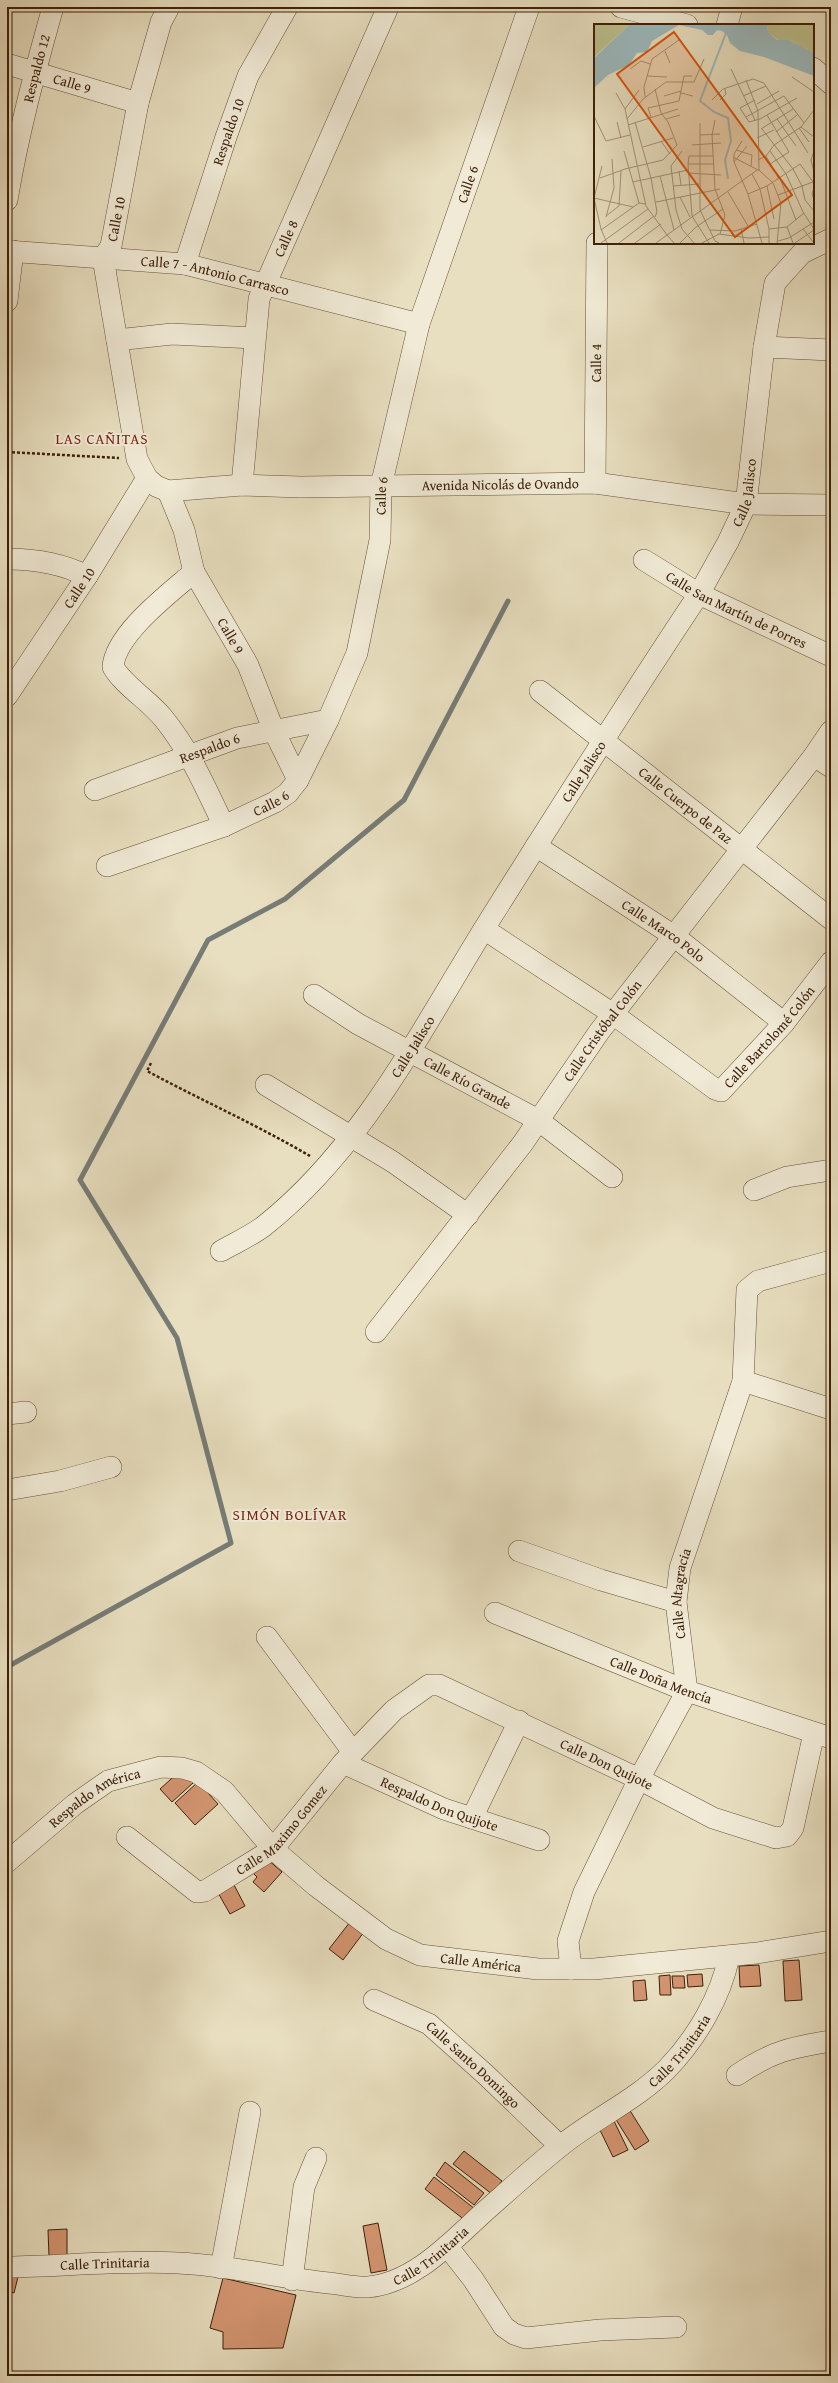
<svg xmlns="http://www.w3.org/2000/svg" width="838" height="2383" viewBox="0 0 838 2383" font-family="'Gentium Book Plus',serif">
<style>
.lines{fill:none;stroke-linecap:round;stroke-linejoin:round}
.stream{stroke:#767c76;stroke-width:5}
.building{fill:#d39571;stroke:#3e2009}
.minor-casing{stroke:#685037;stroke-width:22}
.path{stroke:#3e2009;stroke-width:2.5;stroke-dasharray:3 2;stroke-linecap:butt}
.minor{stroke:#f0ead6;stroke-width:21}
.labels{text-anchor:middle;dominant-baseline:central;stroke-width:4;stroke-linejoin:round;paint-order:stroke}
.street-label{font-size:14px;fill:#3e2009;stroke:#f0ead6}
.neighbourhood-label{font-size:15px;letter-spacing:1px;fill:#7a1f14;stroke:#f0ead6}
.inset-river{fill:none;stroke:#9cbabe;stroke-width:2}
.inset-road{fill:none;stroke:#a49377;stroke-width:1}
.view{fill:#d7530c;fill-opacity:0.15;stroke:#d7530c;stroke-width:2}
.inset-edge{fill:none;stroke:#3e2009;stroke-width:2}
</style>
<rect width="100%" height="100%" fill="#e8dfc0"/>
<filter id="stains"><feTurbulence type="fractalNoise" baseFrequency=".005" numOctaves="4"/><feColorMatrix values="0 0 0 0 .2 0 0 0 0 .09 0 0 0 0 .02 0 0 0 .5 -.17"/></filter>
<radialGradient id="worn" r=".72"><stop offset=".6" stop-color="#630" stop-opacity="0"/><stop offset="1" stop-color="#630" stop-opacity=".3"/></radialGradient>
<g class="lines">
<path class="stream" d="M7,1667L231,1543L177,1338L80,1180L208,940L285,899L404,800L508,601"/>
</g>
<g class="building">
<path d="M181,1770L193,1783L172,1802L160,1789Z"/>
<path d="M198,1782L218,1804L195,1825L175,1803Z"/>
<path d="M267,1859L282,1872L264,1892L253,1882L257,1877L250,1870Z"/>
<path d="M233,1883L245,1906L230,1914L217,1891Z"/>
<path d="M350,1922L364,1932L343,1960L329,1949Z"/>
<path d="M799,1960L802,2000L785,2001L783,1961Z"/>
<path d="M759,1965L761,1986L740,1987L739,1966Z"/>
<path d="M702,1974L703,1986L688,1987L687,1975Z"/>
<path d="M670,1975L671,1995H660L659,1976Z"/>
<path d="M672,1976H684L685,1988H673Z"/>
<path d="M645,1980L647,2000L634,2001L633,1981Z"/>
<path d="M629,2109L649,2141L635,2150L615,2118Z"/>
<path d="M614,2121L628,2150L613,2157L599,2128Z"/>
<path d="M464,2151L502,2181L492,2194L453,2164Z"/>
<path d="M445,2162L484,2193L474,2205L436,2175Z"/>
<path d="M434,2177L475,2209L466,2221L425,2189Z"/>
<path d="M378,2223L387,2270L371,2273L363,2226Z"/>
<path d="M67,2229V2256H49L48,2230Z"/>
<path d="M7,2275L18,2277L14,2293L7,2291Z"/>
<path d="M223,2278L296,2295L283,2348L223,2349V2332L210,2328Z"/>
</g>
<g class="lines">
<g class="minor-casing">
<g id="minor">
<path id="s1" d="M169,7L161,22L138,103L111,246L103,258L137,459L147,478L156,486L168,491L242,485L301,487L595,483L746,504L831,505"/>
<path d="M621,7L687,25"/>
<path d="M727,25L732,7"/>
<path id="s2" d="M7,64L138,103"/>
<path d="M813,68L831,84"/>
<path id="s3" d="M7,200C18,134 35,71 53,7"/>
<path id="s4" d="M7,251L185,264L419,324"/>
<path id="s5" d="M185,264L226,137L248,76L287,7"/>
<path d="M7,301L13,251"/>
<path d="M117,340L172,334L254,338"/>
<path d="M764,347L831,350"/>
<path id="s6" d="M595,483L597,243"/>
<path id="s7" d="M242,485L259,299L388,7"/>
<path id="s8" d="M168,491L184,530L194,572L248,665L274,731L298,780"/>
<path d="M7,559C36,559 61,563 87,576"/>
<path id="s9" d="M644,560L699,594L831,656"/>
<path d="M194,572C170,593 115,634 113,667C125,687 149,700 164,719C190,751 206,789 224,826"/>
<path id="s10" d="M540,691L831,919"/>
<path id="s11" d="M7,696L87,576L147,478"/>
<path d="M814,756L831,767"/>
<path id="s12" d="M95,790L237,738L328,720"/>
<path id="s13" d="M536,846L674,936L784,1023"/>
<path id="s14" d="M107,866L224,826L275,802L288,793L298,780L328,720L357,653L380,540L381,486L419,324L529,7"/>
<path id="s15" d="M484,929L613,1014L715,1089L721,1091L784,1023L831,962"/>
<path id="s16" d="M314,995L358,1024L538,1120L612,1177"/>
<path d="M266,1085L393,1162L468,1215"/>
<path d="M754,1190L787,1177L831,1170"/>
<path id="s17" d="M221,1251C235,1243 251,1236 264,1226C365,1146 424,1024 492,916C560,808 628,700 699,594L728,542L746,504L764,347L775,283L802,253L831,239"/>
<path id="s18" d="M376,1332L523,1143L599,1032L814,756L831,731"/>
<path d="M743,1381L831,1409"/>
<path d="M7,1414L26,1412"/>
<path d="M7,1490L60,1481L111,1467"/>
<path d="M519,1551L601,1580L676,1602"/>
<path id="s19" d="M495,1613L687,1691L831,1738"/>
<path d="M267,1637L353,1752"/>
<path id="s20" d="M343,1763L444,1809L539,1840"/>
<path d="M472,1818L519,1721"/>
<path id="s21" d="M127,1837L197,1892L205,1891L273,1849L343,1763L394,1710L429,1685H439L639,1779L713,1818L776,1838L787,1836L793,1828L814,1733"/>
<path id="s22" d="M7,1862L75,1804L108,1781L161,1767L182,1768L196,1772L224,1791L273,1849L316,1886L386,1939L420,1955L538,1969H594L757,1953L831,1941"/>
<path id="s23" d="M571,1969L568,1941L584,1892L639,1779L687,1691L676,1602L680,1568L743,1381L747,1290L758,1281L831,1261"/>
<path id="s24" d="M374,2000L429,2024L486,2075L560,2146"/>
<path d="M737,2075C771,2052 791,2047 831,2041"/>
<path d="M447,2246L473,2279L504,2327L514,2334L526,2338L600,2330L676,2327"/>
<path id="s25" d="M9,2267C64,2266 124,2260 178,2263C229,2265 279,2278 329,2283C341,2284 355,2288 368,2287C414,2283 451,2242 483,2213C508,2191 532,2169 558,2148C593,2119 635,2101 667,2069C696,2039 721,1997 729,1956"/>
<path d="M221,2268L250,2112"/>
<path d="M292,2280L304,2187L316,2158"/>
</g>
</g>
<g class="path">
<path d="M7,452L119,458"/>
<path d="M151,1063L147,1071C201,1100 257,1125 310,1156"/>
</g>
<use href="#minor" class="minor"/>
</g>
<g class="labels">
<g class="street-label">
<text stroke="none"><textPath href="#s3" startOffset="135">Respaldo 12</textPath></text>
<text stroke="none"><textPath href="#s2" startOffset="68">Calle 9</textPath></text>
<text stroke="none"><textPath href="#s5" startOffset="139">Respaldo 10</textPath></text>
<text stroke="none"><textPath href="#s14" startOffset="836">Calle 6</textPath></text>
<text transform="translate(116 219) rotate(-79)">Calle 10</text>
<text stroke="none"><textPath href="#s7" startOffset="253">Calle 8</textPath></text>
<text stroke="none"><textPath href="#s4" startOffset="210">Calle 7 - Antonio Carrasco</textPath></text>
<text stroke="none"><textPath href="#s6" startOffset="120">Calle 4</textPath></text>
<text stroke="none"><textPath href="#s1" startOffset="844">Avenida Nicolás de Ovando</textPath></text>
<text stroke="none"><textPath href="#s17" startOffset="932">Calle Jalisco</textPath></text>
<text stroke="none"><textPath href="#s14" startOffset="512">Calle 6</textPath></text>
<text stroke="none"><textPath href="#s11" startOffset="130">Calle 10</textPath></text>
<text stroke="none"><textPath href="#s9" startOffset="105">Calle San Martín de Porres</textPath></text>
<text stroke="none"><textPath href="#s8" startOffset="159">Calle 9</textPath></text>
<text stroke="none"><textPath href="#s12" startOffset="122">Respaldo 6</textPath></text>
<text stroke="none"><textPath href="#s17" startOffset="608">Calle Jalisco</textPath></text>
<text stroke="none"><textPath href="#s14" startOffset="176">Calle 6</textPath></text>
<text stroke="none"><textPath href="#s10" startOffset="185">Calle Cuerpo de Paz</textPath></text>
<text stroke="none"><textPath href="#s13" startOffset="153">Calle Marco Polo</textPath></text>
<text stroke="none"><textPath href="#s18" startOffset="377">Calle Cristóbal Colón</textPath></text>
<text stroke="none"><textPath href="#s15" startOffset="360">Calle Bartolomé Colón</textPath></text>
<text stroke="none"><textPath href="#s17" startOffset="284">Calle Jalisco</textPath></text>
<text stroke="none"><textPath href="#s16" startOffset="177">Calle Río Grande</textPath></text>
<text stroke="none"><textPath href="#s23" startOffset="404">Calle Altagracia</textPath></text>
<text stroke="none"><textPath href="#s19" startOffset="179">Calle Doña Mencía</textPath></text>
<text stroke="none"><textPath href="#s21" startOffset="600">Calle Don Quijote</textPath></text>
<text stroke="none"><textPath href="#s22" startOffset="110">Respaldo América</textPath></text>
<text stroke="none"><textPath href="#s20" startOffset="105">Respaldo Don Quijote</textPath></text>
<text stroke="none"><textPath href="#s21" startOffset="196">Calle Maximo Gomez</textPath></text>
<text stroke="none"><textPath href="#s22" startOffset="573">Calle América</textPath></text>
<text stroke="none"><textPath href="#s25" startOffset="756">Calle Trinitaria</textPath></text>
<text stroke="none"><textPath href="#s24" startOffset="120">Calle Santo Domingo</textPath></text>
<text stroke="none"><textPath href="#s25" startOffset="432">Calle Trinitaria</textPath></text>
<text stroke="none"><textPath href="#s25" startOffset="96">Calle Trinitaria</textPath></text>
</g>
<g class="neighbourhood-label">
<text x="102" y="438">LAS CAÑITAS</text>
<text x="290" y="1514">SIMÓN BOLÍVAR</text>
</g>
</g>
<g transform="translate(594 24)">
<rect width="220" height="220" fill="#e8dfc0"/>
<path d="M0,1H35L0,33ZM173,1H220V29L195,16H184L174,8Z" fill="#bdc08e"/>
<path d="M35,1H173L174,8L183,16H195L220,29V52L170,33L146,27L136,19L133,11L128,7L123,6L119,11H114L108,6L85,1L58,17L53,28L43,29L35,41L14,51L0,64V34Z" fill="#9cbabe"/>
<path class="inset-river" d="M132,9L106,77L120,88L134,94L137,117L131,136L134,155"/>
<path class="inset-road" d="M71,27L76,39M36,45L47,37L56,40M137,45L161,96M53,52L73,53M198,53L220,68M152,56L164,87L165,146M22,69L31,85L52,182L73,211L163,146M87,69L99,72M70,72L87,67M149,72L172,62M51,73L50,63L58,35L85,16M118,76L129,65L159,55L170,59L214,129M126,76L132,70L131,65M163,80L185,67M31,85L45,66M173,91L195,128L176,140M0,92L12,117L36,111M57,93L54,84L85,77L90,52H98M152,93L190,72L210,99M33,95L49,75L72,58H100L110,35M72,95L86,91M183,95L202,122M121,96L118,111L121,165L131,191L126,210M23,98L27,114M41,98L57,154L63,188L61,193M155,98L166,95L203,74M155,98L146,84L161,76M106,99V186L121,217L125,219M34,101L84,85M207,103L220,113M205,104L215,118M167,105L199,85M168,105L199,145L208,162L211,176L220,187M182,108L203,91M106,111L126,110M163,114L180,106M67,117L76,130M148,117L140,130V138L154,170L168,219M98,121L127,119M49,123L79,114M142,126L158,131L157,142M30,127L45,179M88,127L77,142L82,186L88,205L100,219M176,127L192,150L209,188L220,205M220,127L217,136L220,148M172,132L185,155M139,133L166,147L179,159L187,179L183,219M164,136L172,132L180,121L207,103L220,86M140,138L153,122M94,140H119M85,147L87,161M94,149L127,151M158,150L166,165L175,205V219M66,152L80,206M6,154L31,145L69,136L83,121L74,98L67,89L61,65M186,154L202,196M39,158L94,146M79,162L105,160M173,162L180,195M220,164L218,170L220,176M134,168L154,202M154,170L173,162L206,140L219,158M184,171L219,158M86,173L96,193M0,174L7,205L13,219M0,174L39,183M0,174L8,142M62,178L126,165M12,192L25,182L27,147M12,193L20,164L18,135M193,203L199,219M147,205L150,219M175,205L193,203L210,189M209,205L220,219M7,206L45,179L52,180M116,206L141,207L163,200M184,217L195,214L220,198M7,219L54,185M25,219L60,192M41,219L67,200M62,219L73,211L80,219M86,219L102,203L129,185M108,219L125,210L155,214L175,213M115,219L98,192L94,140L95,132H119M201,219L220,206"/>
<path class="view" d="M80,8L198,171L141,213L23,50Z"/>
<rect width="220" height="220" class="inset-edge"/>
</g>
<rect width="838" height="2383" fill="none" stroke="#e8dfc0" stroke-width="24"/>
<rect x="8" y="8" width="822" height="2367" fill="none" stroke="#3e2009" stroke-width="2"/>
<rect x="12" y="12" width="814" height="2359" fill="none" stroke="#3e2009"/>
<rect width="100%" height="100%" filter="url(#stains)"/>
<rect width="100%" height="100%" fill="url(#worn)"/>
</svg>
